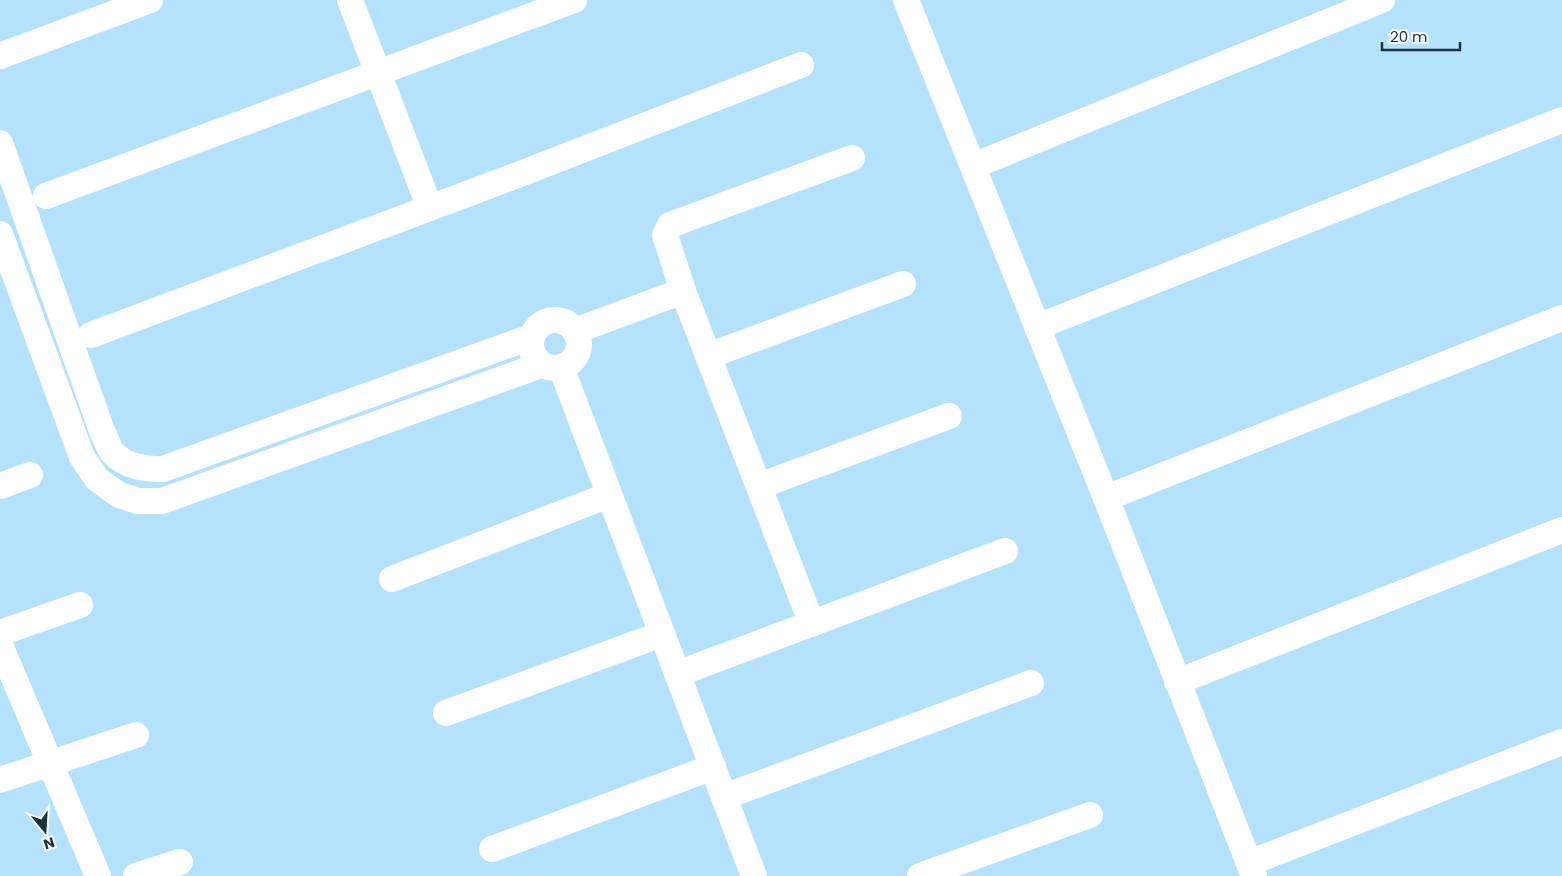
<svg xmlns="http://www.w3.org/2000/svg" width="1562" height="876" viewBox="0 0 1562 876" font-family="Poppins,sans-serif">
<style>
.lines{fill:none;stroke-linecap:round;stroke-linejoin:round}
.street{stroke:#fff;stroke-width:26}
</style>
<rect width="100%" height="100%" fill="#b4e2fc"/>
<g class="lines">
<g class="street">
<path d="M350,0L430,208"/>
<path d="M906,0L1106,498L1254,876"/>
<path d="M0,56L150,0"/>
<path d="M0,143L102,431C106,437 108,448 113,453C126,467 145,469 163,469L531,337"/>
<path d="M973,166L1382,0"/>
<path d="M46,196L574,0"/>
<path d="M0,234L82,457L97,479L119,495L138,501H162L541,365"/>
<path d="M683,291L665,235L670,225L852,158"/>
<circle cx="555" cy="344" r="24"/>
<path d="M1037,327L1562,120"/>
<path d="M575,331L683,291L812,624"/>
<path d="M91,335L507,179L801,65"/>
<path d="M708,356L903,284"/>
<path d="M561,367L754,876"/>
<path d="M0,486L30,475"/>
<path d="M759,486L949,416"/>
<path d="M1106,498L1562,318"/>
<path d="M392,579L609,495"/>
<path d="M0,633L80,605"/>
<path d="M0,645L98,876"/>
<path d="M677,674L1005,551"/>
<path d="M1177,682L1562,530"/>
<path d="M446,713L662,634"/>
<path d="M0,780L136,735"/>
<path d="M724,797L1031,683"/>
<path d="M492,849L713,767"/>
<path d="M1249,863L1562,742"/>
<path d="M136,876L180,862"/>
<path d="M920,876L1090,815"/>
</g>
</g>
<g transform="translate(45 831) rotate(162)" stroke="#fbfbfb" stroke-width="4" paint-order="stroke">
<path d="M0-4L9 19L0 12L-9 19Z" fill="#1a313e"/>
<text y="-8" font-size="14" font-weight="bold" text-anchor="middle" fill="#1a313e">N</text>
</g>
<path d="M1382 42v8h78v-8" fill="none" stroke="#1a313e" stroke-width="2.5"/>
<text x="1390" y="42" font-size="15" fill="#1a313e" stroke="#fbfbfb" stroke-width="4" paint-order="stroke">20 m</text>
</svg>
